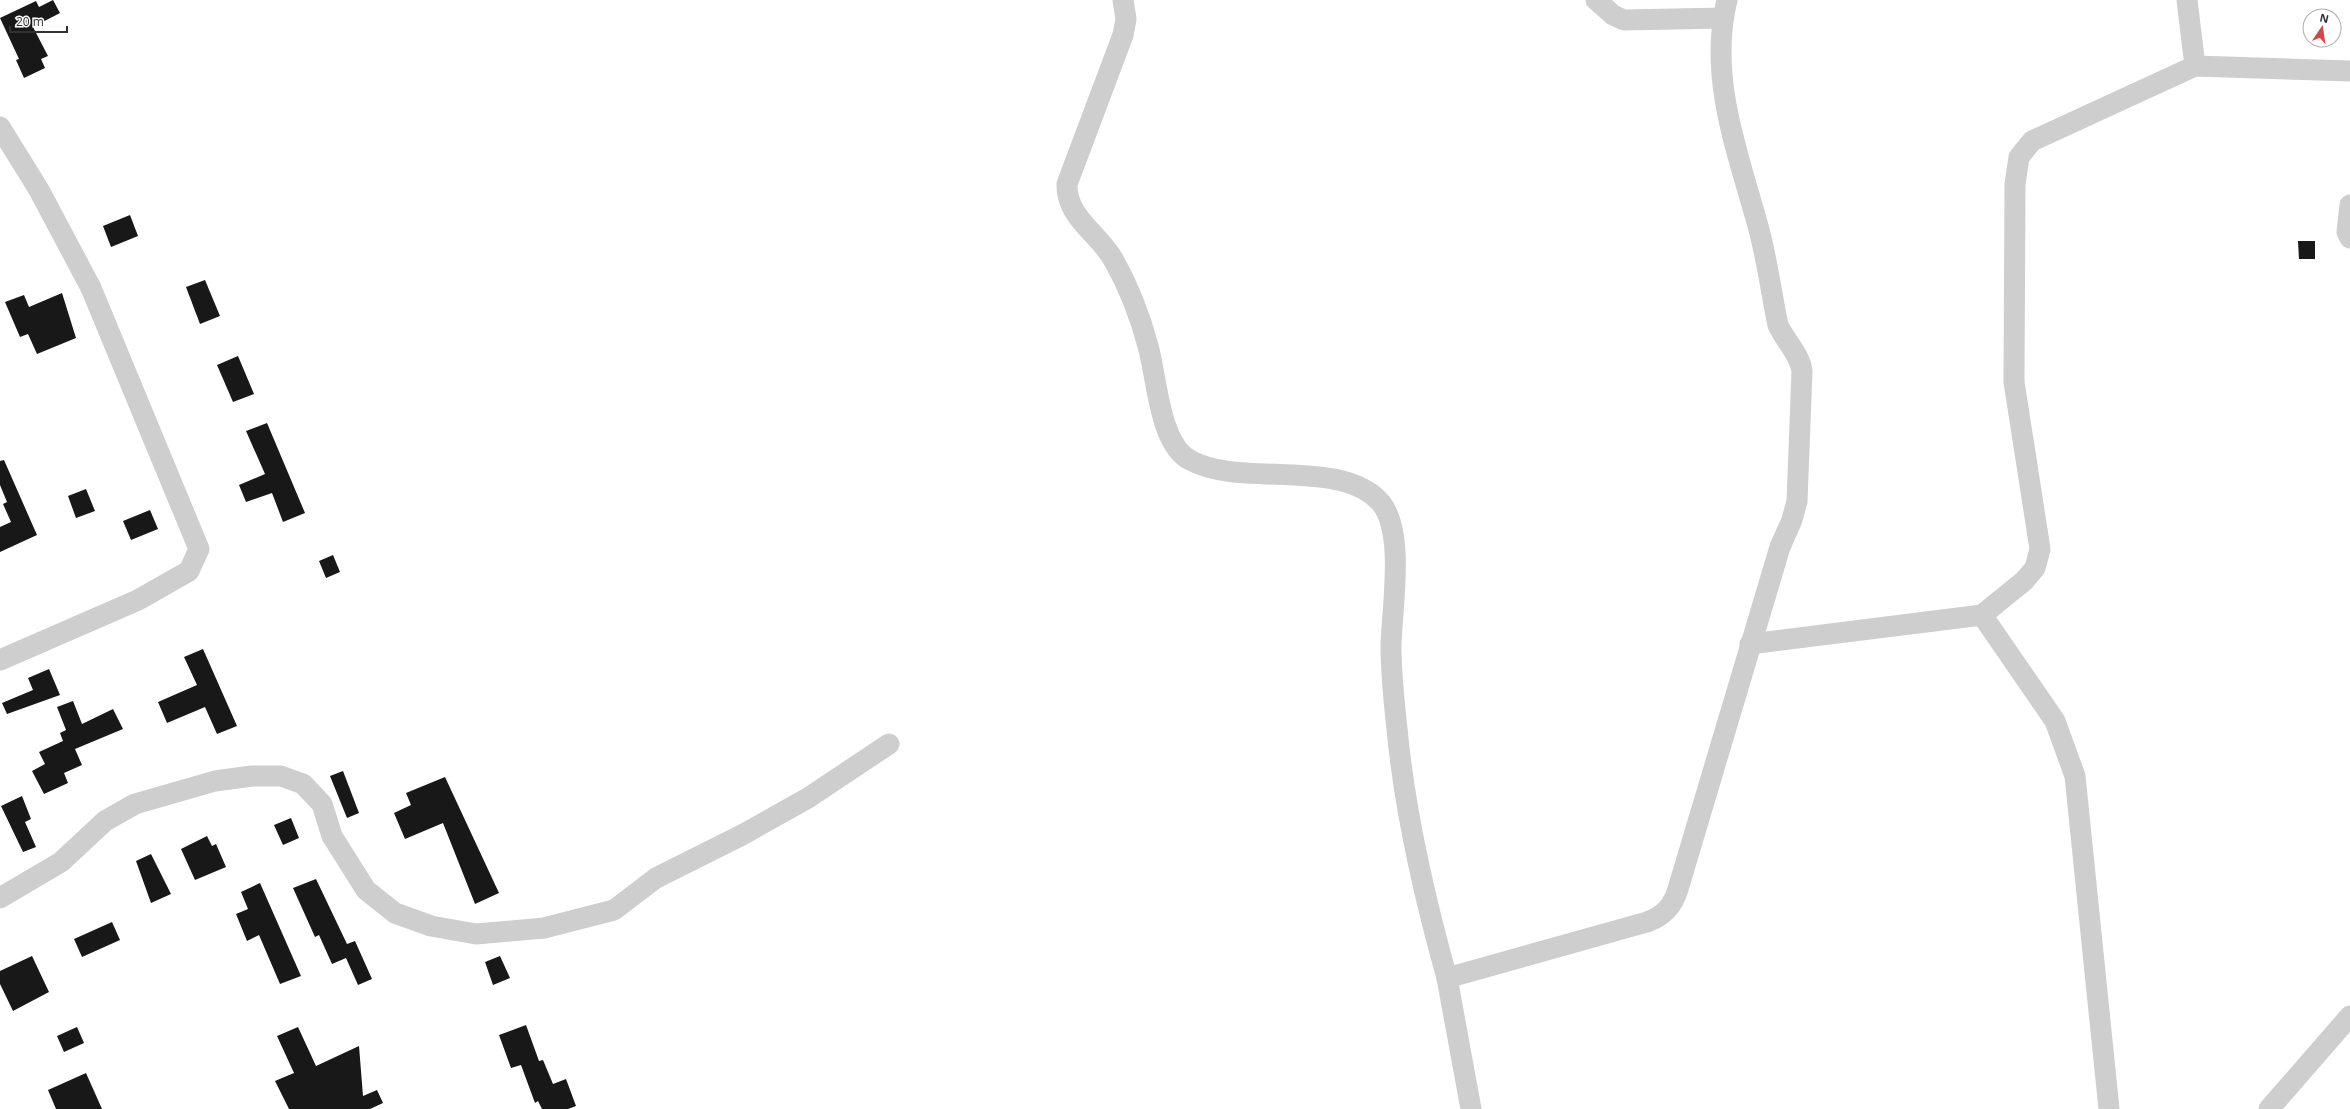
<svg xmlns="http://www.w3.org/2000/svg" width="2350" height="1109" viewBox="0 0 2350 1109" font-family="'Open Sans',sans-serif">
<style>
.building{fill:#181818}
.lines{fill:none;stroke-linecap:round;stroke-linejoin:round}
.minor{stroke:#cecece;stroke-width:21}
</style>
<rect width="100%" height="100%" fill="#fff"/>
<g class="building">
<path d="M53,0L60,13L33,27L48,56L41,59L45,68L24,78L16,60L19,59L0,18L36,1L39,7Z"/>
<path d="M130,215L138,236L111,247L103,226Z"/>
<path d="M2298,241H2315V259H2299Z"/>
<path d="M205,280L220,316L200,324L186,287Z"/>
<path d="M62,293L76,338L37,354L28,334L20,337L5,302L24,295L29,307Z"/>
<path d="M238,356L254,394L233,402L217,365Z"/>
<path d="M267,423L305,513L283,522L272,493L246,502L239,485L265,474L246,431Z"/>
<path d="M4,460L37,535L0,552V527L11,522L3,504L7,502L0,485V461Z"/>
<path d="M86,489L95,511L76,518L68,496Z"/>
<path d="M150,510L158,529L131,540L123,521Z"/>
<path d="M333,555L340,572L326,578L319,561Z"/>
<path d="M203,649L237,726L217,734L205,707L167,723L158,702L197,685L184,657Z"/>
<path d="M49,669L60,695L7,714L2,703L33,690L28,678Z"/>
<path d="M73,701L82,724L113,709L123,729L75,749L82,765L64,773L68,783L44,794L32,771L45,764L39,752L63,741L60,733L66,730L57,707Z"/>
<path d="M343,771L359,813L347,818L330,776Z"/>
<path d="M445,777L499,893L475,904L443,823L405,839L394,813L411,805L406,793Z"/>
<path d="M22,796L31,819L25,822L36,847L23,852L1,806Z"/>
<path d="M291,818L299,838L283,845L274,825Z"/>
<path d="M207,836L212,846L216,844L226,867L195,880L181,849Z"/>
<path d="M151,854L171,894L151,903L136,861Z"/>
<path d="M316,879L347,944L355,941L372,979L358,985L346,958L332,964L319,935L315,937L293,888Z"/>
<path d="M260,883L301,976L280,984L259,935L247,941L236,914L248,909L241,892Z"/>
<path d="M112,922L120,940L82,957L74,939Z"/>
<path d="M32,956L49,992L13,1011L0,984V971Z"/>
<path d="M500,956L510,978L493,985L485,962Z"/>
<path d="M526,1025L539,1061L543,1060L553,1084L566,1079L576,1106L568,1109H542L538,1101L535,1103L521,1065L511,1068L499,1035Z"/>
<path d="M77,1027L84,1043L64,1052L57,1036Z"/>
<path d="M298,1027L316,1066L359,1046L363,1096L377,1090L383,1103L370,1109H289L275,1081L294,1073L277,1036Z"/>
<path d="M86,1073L102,1109H56L48,1090Z"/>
</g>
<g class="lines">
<g class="minor">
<path d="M1123,0L1126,19L1123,35L1067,184C1066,217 1098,233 1113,259C1128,285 1140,316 1148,346C1157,377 1159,444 1190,460C1239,488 1342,457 1381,503C1405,532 1392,608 1391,645C1391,673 1394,702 1397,729C1405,814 1424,896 1447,978"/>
<path d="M1596,0L1613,15L1624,20L1723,18"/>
<path d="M2187,0L2195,66"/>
<path d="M0,127L39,190L91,288L199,549L189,571L138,600L0,660"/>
<path d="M2350,205L2347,232L2350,238"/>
<path d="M1982,615L2055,721L2075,776L2109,1109"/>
<path d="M1750,644L1982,615L2024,581L2035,568L2040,549L2014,382L2015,184L2019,157L2032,141L2195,66L2350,71"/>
<path d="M0,898L61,862L105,821L135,804L215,781L252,776H281L303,784L322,804L332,836L366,890L395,913L431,926L476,934L544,928L614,910L656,878L742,835L808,798L889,744"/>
<path d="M1471,1109L1447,978L1647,922C1664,916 1673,906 1678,889L1780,547L1792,520L1797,501L1802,371C1800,354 1785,341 1778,325C1771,292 1767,258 1758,226C1738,153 1708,77 1727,0"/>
<path d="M2269,1109L2350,1016"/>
</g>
</g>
<g transform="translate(2322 28) rotate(13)"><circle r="19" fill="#ffffff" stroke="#adadad"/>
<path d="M0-3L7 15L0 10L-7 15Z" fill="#d64547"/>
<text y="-6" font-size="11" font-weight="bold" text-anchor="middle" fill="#313131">N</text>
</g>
<path d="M10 26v6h57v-6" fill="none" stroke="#313131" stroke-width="2"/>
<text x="16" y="26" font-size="12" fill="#313131" stroke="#ffffff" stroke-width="3" paint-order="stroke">20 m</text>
</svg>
